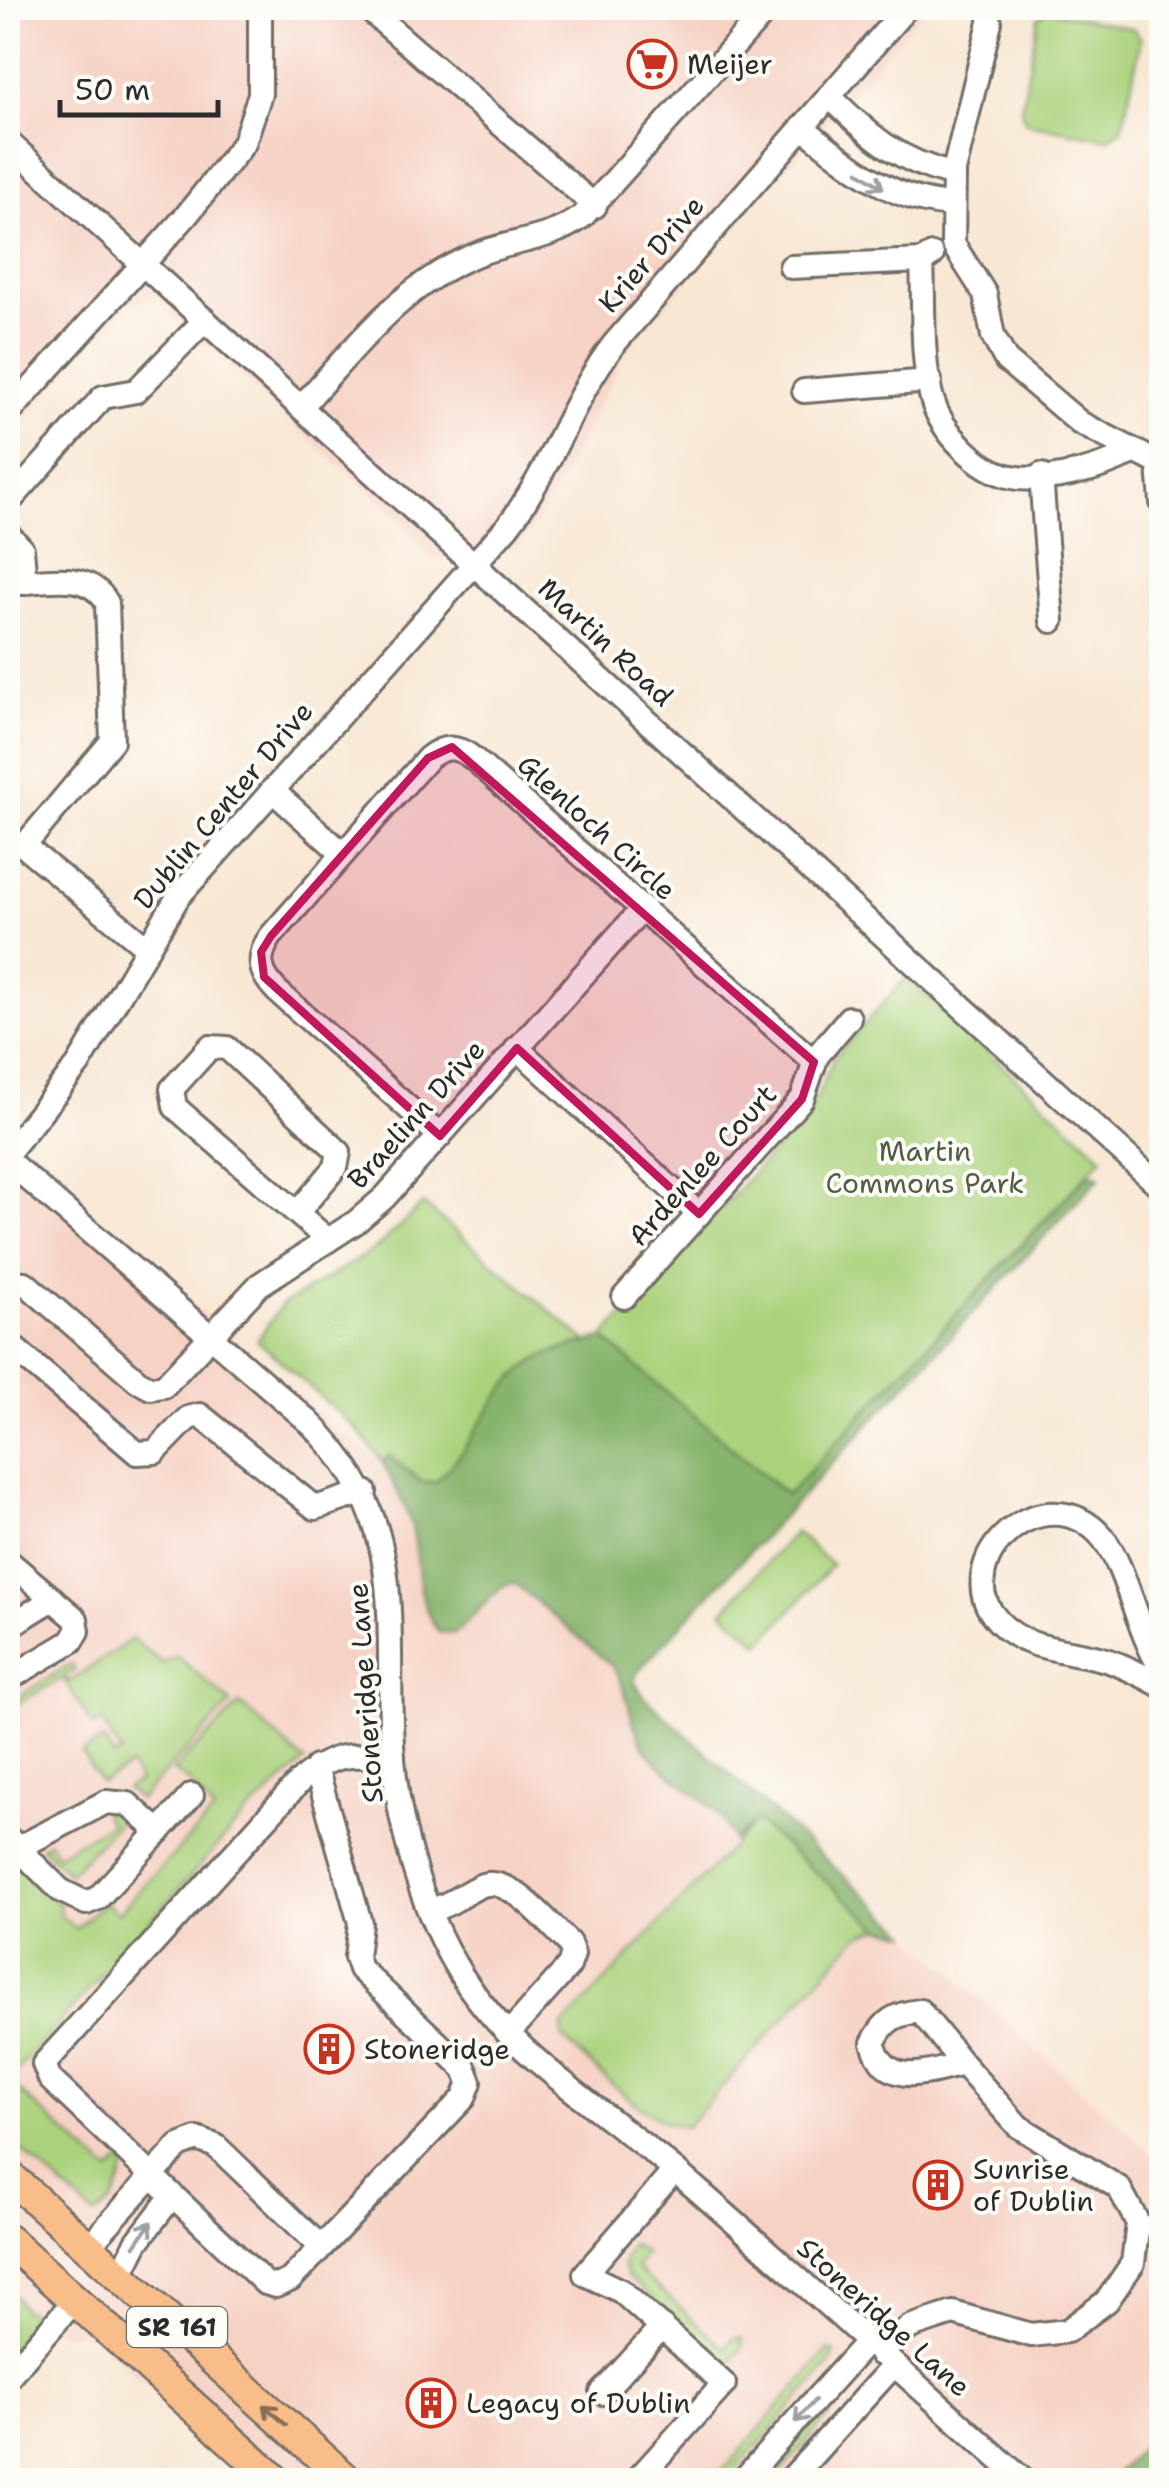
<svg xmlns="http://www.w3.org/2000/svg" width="1169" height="2488" viewBox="0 0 1169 2488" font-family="'Shantell Sans',sans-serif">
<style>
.built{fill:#f6d2c4}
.green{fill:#aad27c;stroke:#6a7e54;stroke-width:2.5}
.forest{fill:#87b46c;stroke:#59704c;stroke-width:2.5}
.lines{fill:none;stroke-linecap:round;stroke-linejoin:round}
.minor-casing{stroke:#736d66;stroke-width:28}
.major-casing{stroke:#736d66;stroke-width:35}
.minor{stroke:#fff;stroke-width:22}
.major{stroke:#f8bd89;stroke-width:30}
.oneway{stroke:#a0a0a0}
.oneway2{stroke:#876d55}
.marked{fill:#c2185b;fill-opacity:0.2;stroke:#c2185b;stroke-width:8;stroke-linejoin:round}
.labels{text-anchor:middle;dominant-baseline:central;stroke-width:8;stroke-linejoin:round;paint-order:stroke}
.shield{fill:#fdfcf7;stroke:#6a6a68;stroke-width:2.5}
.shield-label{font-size:25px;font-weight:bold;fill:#2b2b2b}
.poi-label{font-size:28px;fill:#2b2b2b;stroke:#fdfcf7;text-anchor:start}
.street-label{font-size:28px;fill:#2b2b2b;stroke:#fdfcf7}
.park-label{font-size:28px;fill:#515d43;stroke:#fdfcf7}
</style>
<rect width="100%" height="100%" fill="#fdfcf7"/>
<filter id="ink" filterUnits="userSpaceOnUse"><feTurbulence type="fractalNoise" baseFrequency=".01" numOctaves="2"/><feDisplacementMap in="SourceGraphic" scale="20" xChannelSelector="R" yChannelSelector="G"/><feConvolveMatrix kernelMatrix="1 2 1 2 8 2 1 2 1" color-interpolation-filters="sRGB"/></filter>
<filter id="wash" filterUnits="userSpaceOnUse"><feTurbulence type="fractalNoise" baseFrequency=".0048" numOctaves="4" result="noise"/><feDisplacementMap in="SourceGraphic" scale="40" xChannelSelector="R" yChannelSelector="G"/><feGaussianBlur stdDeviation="2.25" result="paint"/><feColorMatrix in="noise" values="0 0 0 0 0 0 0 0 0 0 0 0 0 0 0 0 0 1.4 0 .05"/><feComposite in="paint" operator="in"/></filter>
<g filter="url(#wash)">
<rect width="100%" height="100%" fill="#f8e7d3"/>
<g class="built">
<path d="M8,8H926L628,347L551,498L519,548L433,559L407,526L161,305L151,300L129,304L119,313L8,435Z"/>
<path d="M8,1135L47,1177L339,1433L383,1462L455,1632L504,1585L514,1583L612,1666L620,1677L632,1724L648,1753L728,1824L733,1841L563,2026L588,2062L626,2095L676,2126L686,2127L858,1936L880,1928L908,1933L1161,2161V2427L1110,2480H216L232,2461L96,2338L81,2332L63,2336L37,2314L25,2311L8,2287Z"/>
</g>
<g class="green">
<path d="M1047,10L1134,29L1141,39L1122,130L1108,139L1026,123L1021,111L1038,18Z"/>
<path d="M906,978L1103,1157L787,1495L603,1338L812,1108L834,1058Z"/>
<path d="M423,1204L587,1342C572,1347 556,1350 542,1357C492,1382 476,1448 435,1482H421L389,1456L383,1462L356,1428L257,1340L281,1306L375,1249Z"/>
<path d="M795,1532L832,1565L760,1644L723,1611Z"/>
<path d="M132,1639L162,1663L177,1656L231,1703L139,1800L126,1789L139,1782L130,1766L101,1783L82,1753L103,1740L114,1757L121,1753L102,1721L93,1726L63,1678L8,1709V1703L71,1664L75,1670L65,1676L69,1682Z"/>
<path d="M240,1704L305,1762L247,1813L8,2080V1870L24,1868L59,1903L60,1915L76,1929L104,1902L118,1913L214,1812L188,1781L173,1771Z"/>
<path d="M119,1811L124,1816L69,1874L41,1847L49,1841L57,1855L109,1824L103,1812Z"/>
<path d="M756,1821L880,1928L858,1936L686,2127C648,2125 589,2063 562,2037L563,2026Z"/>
<path d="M8,2081L110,2172L122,2160L126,2164C120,2185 117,2206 94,2215L8,2138Z"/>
<path d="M631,2244L645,2253L636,2268L724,2348L734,2338H742L743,2347L729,2363L722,2362L626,2275L622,2264Z"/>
<path d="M8,2287L25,2311L37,2314L8,2357Z"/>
<path d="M828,2350L835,2352L828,2366L726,2480H715Z"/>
<path d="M849,2385L847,2396L773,2480H759Z"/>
</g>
<g class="forest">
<path d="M1090,1173L1100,1177L637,1672L634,1682L645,1698L908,1933L880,1928L756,1821L733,1841C721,1801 672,1784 648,1752C628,1726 631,1691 612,1666L515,1583L504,1585L455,1633L439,1632C415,1602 421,1563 412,1527C406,1505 392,1483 383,1462L389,1456L421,1482H435C476,1448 492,1381 542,1357C561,1348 583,1343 603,1338L787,1495Z"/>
<path d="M1161,2427V2468L1150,2480H1110Z"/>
</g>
</g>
<g filter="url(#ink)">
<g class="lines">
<g class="minor-casing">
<g id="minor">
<path d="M367,8L595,206"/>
<path d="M990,22L954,171L953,244L985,294L993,336L1006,360L1080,423L1162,465"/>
<path d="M829,96C872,137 895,160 954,175"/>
<path d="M802,127C850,165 889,201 953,205"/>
<path d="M8,142L1162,1188"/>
<path d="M922,261C924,302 921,361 932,399C941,431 977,470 1012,477C1045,484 1102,469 1131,453"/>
<path d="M791,267L922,261L932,255"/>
<path d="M804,391L930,381"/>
<path d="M302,406C354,349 401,285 475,255C512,240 550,241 583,216L768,8"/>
<path d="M8,414L186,216L244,143L260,94V8"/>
<path d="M1159,465L1162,502"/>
<path d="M1041,475L1052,621"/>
<path d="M8,503L103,397L136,391L205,320"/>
<path d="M8,534L22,549L25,583"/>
<path d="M8,584C41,582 88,568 107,603L112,741L24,846L145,946"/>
<path d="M272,790L343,854"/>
<path d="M517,1048L699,1214"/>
<path d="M440,1136L277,991C259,973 256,957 271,936L428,758C445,744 459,746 475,760L814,1062"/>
<path d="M8,1153L78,1065L178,897L507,527C551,471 570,401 614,344L906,8"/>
<path d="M8,1161L307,1420C415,1524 382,1625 393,1759C399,1826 420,1903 453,1961C504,2053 601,2107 678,2173C795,2274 908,2378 1023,2480"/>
<path d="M297,1213L336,1167L339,1152L227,1048L210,1047L172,1089L175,1107L328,1240"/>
<path d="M8,1282L25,1283L138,1381L151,1388L164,1386L259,1285L356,1222L385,1197L643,908"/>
<path d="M624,1297L802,1099L817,1056L849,1018"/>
<path d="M8,1343L137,1453L155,1452L188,1418L200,1415L315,1508L365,1492"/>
<path d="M8,1561L76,1619L78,1631L72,1641L8,1679"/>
<path d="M8,1627L53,1599"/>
<path d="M1162,1670C1137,1632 1126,1565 1102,1537C1043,1470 943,1564 999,1622C1027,1652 1070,1649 1106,1660C1125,1666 1144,1676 1162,1686"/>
<path d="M316,1767L360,1923L356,1957L360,1969L465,2069L470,2082L464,2098L290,2280L276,2286L265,2283L50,2079L44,2064L299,1782C335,1751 348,1755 393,1757"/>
<path d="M8,1838L60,1890L86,1903L98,1898L192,1795"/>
<path d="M18,1848L106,1802L128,1804L159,1832"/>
<path d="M430,1910C450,1906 462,1894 480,1886C508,1872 550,1925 569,1943L573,1954L569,1966L509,2033"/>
<path d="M88,2247L179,2146L197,2139L216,2146L321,2247"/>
<path d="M120,2276L137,2242L172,2196"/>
<path d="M880,2354L910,2327L953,2313L1031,2335L1067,2331L1107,2301L1133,2263L1138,2223L1119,2188L1018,2126L963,2064C927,2073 886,2089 873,2043C884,2020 895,2014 920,2011L963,2064"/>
<path d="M8,2377L75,2300"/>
<path d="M602,2393L662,2327"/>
<path d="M637,2480L724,2384L621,2291L585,2274L675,2170"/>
<path d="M743,2480L867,2342"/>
<path d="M790,2480L893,2366"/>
</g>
</g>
<g class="major-casing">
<g id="major">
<path d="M8,2175L347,2480"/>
<path d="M8,2240L275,2480"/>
</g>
</g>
<use href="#minor" class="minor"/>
<use href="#major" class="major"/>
</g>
<defs><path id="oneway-shaft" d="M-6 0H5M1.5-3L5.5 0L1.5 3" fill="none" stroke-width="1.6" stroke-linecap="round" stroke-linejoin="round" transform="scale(2.5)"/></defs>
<g class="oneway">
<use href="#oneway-shaft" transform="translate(871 180) rotate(34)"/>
<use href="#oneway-shaft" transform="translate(143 2234) rotate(-56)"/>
<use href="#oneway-shaft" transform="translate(805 2411) rotate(132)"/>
</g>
<use class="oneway2" href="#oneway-shaft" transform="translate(275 2415) rotate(-138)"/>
</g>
<path class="marked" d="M452,747L814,1062L802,1099L699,1214L517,1048L440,1136L264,977L261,952L271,936L428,758Z"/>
<defs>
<g id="supermarket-ring" transform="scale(2.5)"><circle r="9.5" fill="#fdfcf7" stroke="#c8321e" stroke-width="1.5"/><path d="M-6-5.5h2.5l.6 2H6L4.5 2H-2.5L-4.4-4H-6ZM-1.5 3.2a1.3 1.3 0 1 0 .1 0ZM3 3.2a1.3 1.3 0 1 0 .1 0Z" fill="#c8321e"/></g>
<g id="building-ring" transform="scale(2.5)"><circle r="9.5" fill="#fdfcf7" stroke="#c8321e" stroke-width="1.5"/><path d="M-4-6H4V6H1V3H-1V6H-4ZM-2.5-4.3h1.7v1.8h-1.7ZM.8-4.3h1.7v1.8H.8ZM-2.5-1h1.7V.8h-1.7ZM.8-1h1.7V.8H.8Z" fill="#c8321e"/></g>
</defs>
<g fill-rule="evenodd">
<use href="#supermarket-ring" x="652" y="64"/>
<use href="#building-ring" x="329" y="2049"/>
<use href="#building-ring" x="938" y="2185"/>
<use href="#building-ring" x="431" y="2403"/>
</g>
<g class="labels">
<rect class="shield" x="127" y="2307" width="100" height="40" rx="8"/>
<g class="shield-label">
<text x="177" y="2327">SR 161</text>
</g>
<g class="poi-label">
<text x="687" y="64">Meijer</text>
<text x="364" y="2049">Stoneridge</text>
<text x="973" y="2169">Sunrise<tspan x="973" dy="32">of Dublin</tspan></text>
<text x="466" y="2403">Legacy of Dublin</text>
</g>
<g class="street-label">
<text transform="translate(651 254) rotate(-49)">Krier Drive</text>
<text transform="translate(606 642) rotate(43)">Martin Road</text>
<text transform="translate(223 805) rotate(-50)">Dublin Center Drive</text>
<text transform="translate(597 827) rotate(42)">Glenloch Circle</text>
<text transform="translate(416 1114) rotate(-48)">Braelinn Drive</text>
<text transform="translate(702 1165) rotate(-48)">Ardenlee Court</text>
<text transform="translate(365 1693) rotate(-94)">Stoneridge Lane</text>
<text transform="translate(884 2317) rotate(42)">Stoneridge Lane</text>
</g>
<g class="park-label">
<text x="925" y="1151">Martin<tspan x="925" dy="32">Commons Park</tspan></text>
</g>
</g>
<rect width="1169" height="2488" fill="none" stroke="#fdfcf7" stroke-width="40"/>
<path d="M60 100v15h158v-15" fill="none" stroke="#2b2b2b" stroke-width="5"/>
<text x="75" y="100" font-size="30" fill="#2b2b2b" stroke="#fdfcf7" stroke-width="8" paint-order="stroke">50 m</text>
</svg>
